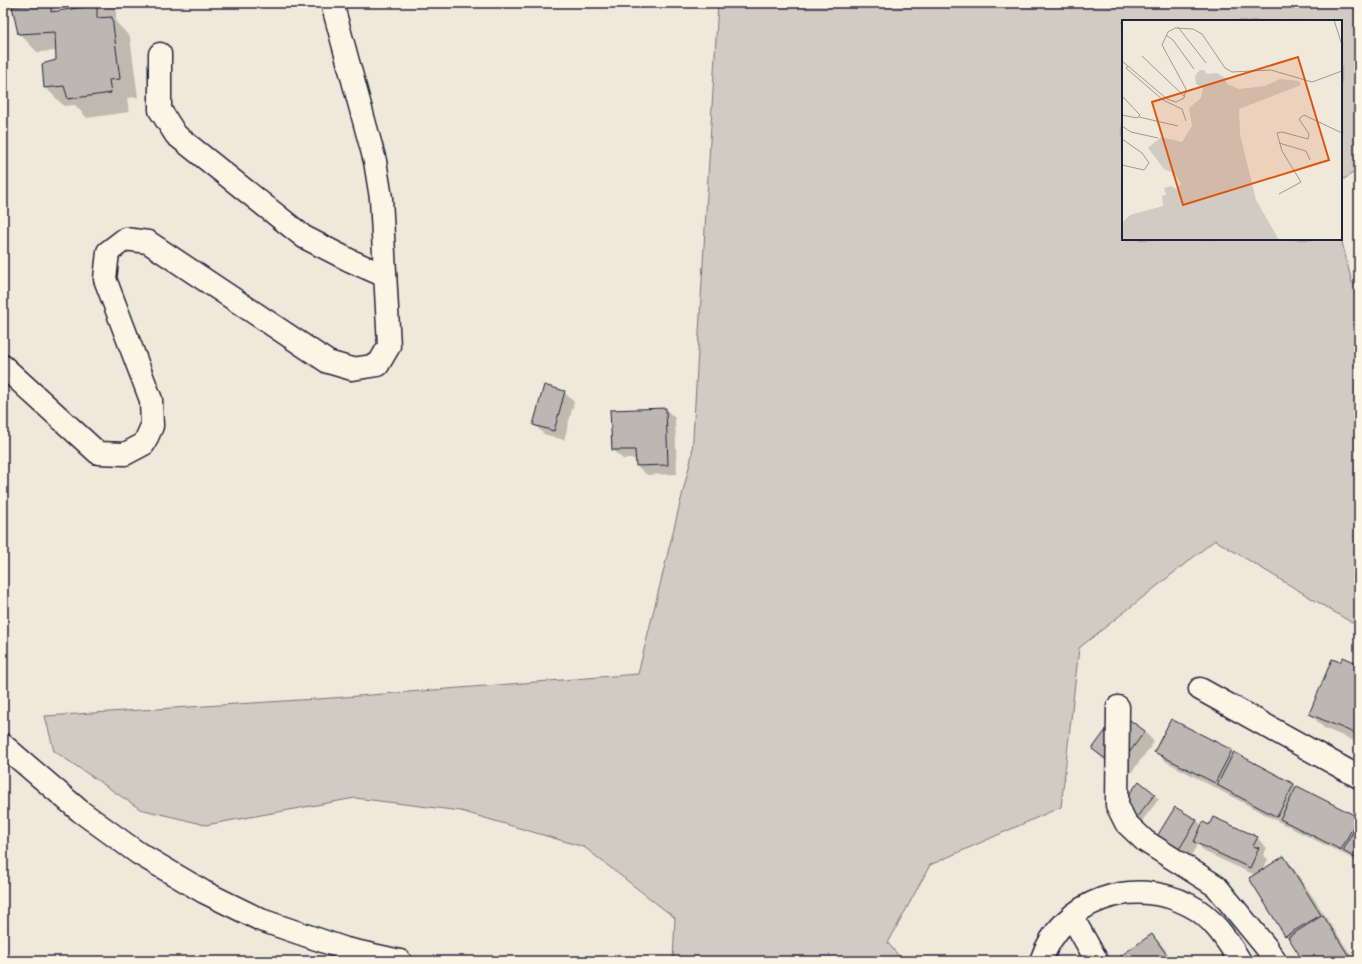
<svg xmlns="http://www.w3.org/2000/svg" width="1362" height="964" viewBox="0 0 1362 964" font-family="Sriracha,sans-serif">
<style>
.green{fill:#d1cbc3;stroke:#7a767f}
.shadow{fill:#0003}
.building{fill:#bcb7b3;stroke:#22223b}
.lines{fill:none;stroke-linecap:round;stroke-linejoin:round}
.minor-casing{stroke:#22223b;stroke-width:25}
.minor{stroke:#fcf5e5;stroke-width:22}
.inset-road{fill:none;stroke:#9d999b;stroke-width:1}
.view{fill:#de560e;fill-opacity:0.15;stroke:#de560e;stroke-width:2}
.inset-edge{fill:none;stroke:#22223b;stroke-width:2}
</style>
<rect width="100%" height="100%" fill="#efe8db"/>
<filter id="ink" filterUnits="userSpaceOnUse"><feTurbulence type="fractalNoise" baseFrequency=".025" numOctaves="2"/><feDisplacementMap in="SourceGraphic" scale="8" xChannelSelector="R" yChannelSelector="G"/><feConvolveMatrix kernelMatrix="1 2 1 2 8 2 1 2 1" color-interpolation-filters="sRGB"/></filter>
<g filter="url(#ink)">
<path class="green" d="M718,3H1359V169L1341,181V21H1123V239H1341V238L1352,283L1359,289V627L1215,540L1079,648L1061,807L930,865L888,943L903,961H673L675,918L584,847L461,811L355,798L206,825L140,809L54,751L45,716L332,698L638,674L692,455Z"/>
<g class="shadow">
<path d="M85,3H125L123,7L116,10V22L130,37L138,97L127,98L129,112L87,118L75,105L64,106L45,87L57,61V51L37,52L19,33L50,5L58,12L85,8Z"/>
<path d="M564,392L574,402L564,440L544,434L534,425Z"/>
<path d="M665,409L675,418L677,474L647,475L637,466V459H623L613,450Z"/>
<path d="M1341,664L1359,665V743L1324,728L1310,714Z"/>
<path d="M1119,714L1145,732L1154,742L1128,777L1103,759L1093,749Z"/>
<path d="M1231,751L1235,754L1294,784L1297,788L1359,819V864L1351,858L1291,828L1288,825L1287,826L1165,761L1156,752Z"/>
<path d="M1139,782L1159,799L1141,822L1126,810Z"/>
<path d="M1197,820L1202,826L1257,838L1267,848L1263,855L1268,859L1263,870L1284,857L1293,867L1355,961H1304L1292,942L1286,936L1250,878L1255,875L1205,852L1198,844L1183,868L1162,856Z"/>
<path d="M1152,935L1162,945L1173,961H1123Z"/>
</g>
<g class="building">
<path d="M84,3H97V18L112,17L120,79L109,80L111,93L68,99L64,86L44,88L42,64L56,60L55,32L18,34L12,6L51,4V12L84,7Z"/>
<path d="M544,385L565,391L554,431L533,425Z"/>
<path d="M666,408L668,465L636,466L635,450H612L610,410Z"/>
<path d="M1343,657L1359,664V735L1309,714L1332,659L1340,662Z"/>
<path d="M1119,712L1145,731L1118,768L1092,749Z"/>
<path d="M1171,719L1232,750L1215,783L1154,752Z"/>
<path d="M1234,752L1294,784L1277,817L1217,785Z"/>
<path d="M1139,781L1155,794L1136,818L1120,806Z"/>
<path d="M1297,786L1358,817L1341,850L1280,819Z"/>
<path d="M1175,807L1197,820L1173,859L1151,846Z"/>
<path d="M1213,817L1258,837L1253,846L1259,848L1250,868L1194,842L1203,822L1209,825Z"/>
<path d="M1359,820V860L1343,851Z"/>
<path d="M1284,856L1321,915L1285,936L1249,878Z"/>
<path d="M1323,915L1352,961H1303L1288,937Z"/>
<path d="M1152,934L1171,961H1122L1119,957Z"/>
</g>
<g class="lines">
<g class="minor-casing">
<g id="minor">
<path d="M160,54V110L176,135L304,237L349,260L385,276"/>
<path d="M3,366L98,453L125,454L144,444L152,426L151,400L105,279L108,252L125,239L148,242L328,362L352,369L378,365L389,346L381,198L375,161L332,3"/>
<path d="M1200,689L1359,777"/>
<path d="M1118,707L1117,805L1126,823L1145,841L1216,886L1266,947L1275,961"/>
<path d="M3,745L80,811L138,853L204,892L261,920L346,949L400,961"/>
<path d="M1072,917L1097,961"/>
<path d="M1041,961C1062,899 1134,876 1189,905C1212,916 1227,940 1240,961"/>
</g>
</g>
<use href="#minor" class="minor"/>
</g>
</g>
<g transform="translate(1122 20)">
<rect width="220" height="220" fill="#efe8db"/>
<path d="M78,50H82L85,54L95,53L103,58L105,64L117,69L143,66L158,59L177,61L179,65L117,89L118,114L134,180L157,220H0V203L8,195L41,186L40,176L44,175L42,168L49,166L54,169L59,164L53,154L42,149L26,128L39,117L60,122L70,106L67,88L79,78L81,68L74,64L73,56Z" fill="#d1cbc3"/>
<path class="inset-road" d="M212,0L220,25M56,7L84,43M44,15L51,20L72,49M20,36L63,77M0,41L45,79L54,82L62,78L64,69L40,25L46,12L53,8L71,9L80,14L103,48L110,52L149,50L190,62L220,51M6,46L4,48L41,80L60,89L64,101M0,76L18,95L15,98L0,95M17,97L56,106M0,106L9,112L36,118M0,119L20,133L27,143L22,150L0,145M157,123L184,131L188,140M157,174L179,162L160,131L155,113L160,112L186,119L187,114L177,99L182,95L220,113"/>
<path class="view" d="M176,37L207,140L61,185L30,82Z"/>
<rect width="220" height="220" class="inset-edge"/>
</g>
<rect width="1362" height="964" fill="none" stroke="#fcf5e5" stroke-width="16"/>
<rect x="8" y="8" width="1346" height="948" fill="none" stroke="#22223b" stroke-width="1.5" filter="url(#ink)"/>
</svg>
